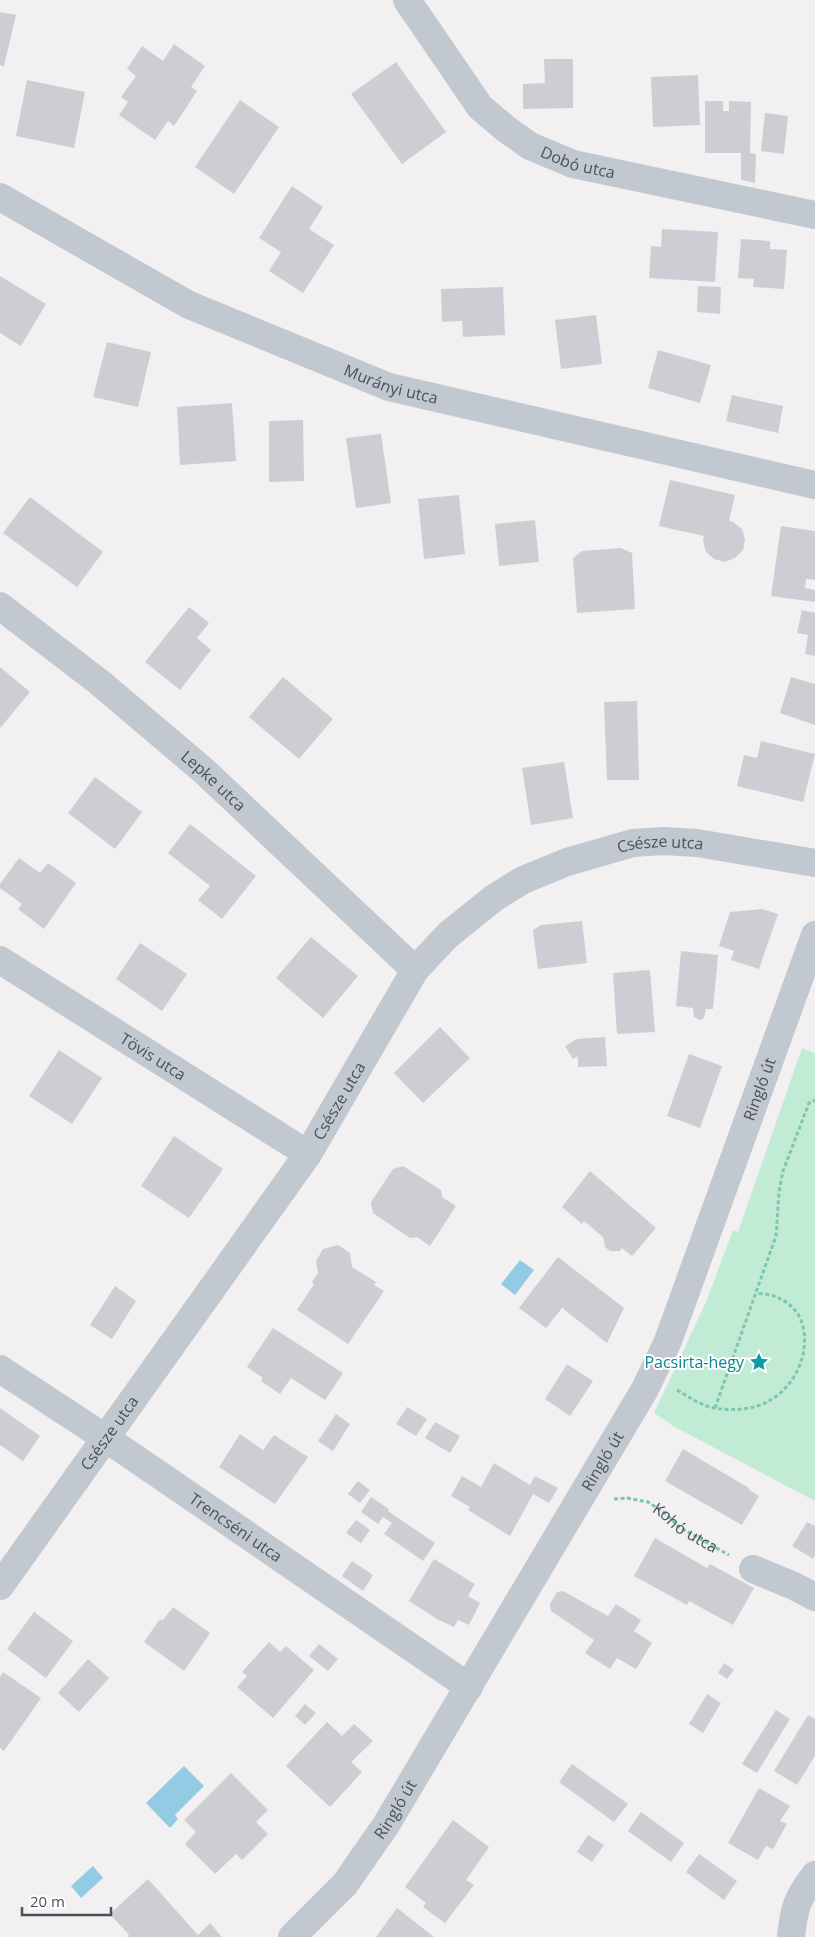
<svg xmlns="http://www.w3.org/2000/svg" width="815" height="1937" viewBox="0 0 815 1937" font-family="'Open Sans',sans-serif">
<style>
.green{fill:#c2ebd6}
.water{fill:#93cbe4}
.building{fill:#cdced4}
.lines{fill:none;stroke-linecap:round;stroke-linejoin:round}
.path{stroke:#7dc7aa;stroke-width:3;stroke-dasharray:4 2.5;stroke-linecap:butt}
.minor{stroke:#c2c8d0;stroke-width:28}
.labels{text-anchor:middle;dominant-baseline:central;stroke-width:4;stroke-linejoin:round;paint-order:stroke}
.street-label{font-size:16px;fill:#49515b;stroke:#fff}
.culture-label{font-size:16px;fill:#0d838f;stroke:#fff;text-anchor:end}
</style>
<rect width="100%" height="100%" fill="#f2f0f0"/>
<path class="green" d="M802,1048L815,1053V1501L673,1426L654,1413L706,1302L733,1230L738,1232Z"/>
<g class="water">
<path d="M520,1260L534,1270L515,1295L501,1284Z"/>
<path d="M184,1766L204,1786L175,1815L178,1819L170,1828L146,1803Z"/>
<path d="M93,1866L103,1878L81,1898L71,1886Z"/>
</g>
<g class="building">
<path d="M0,12L16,15L4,66L0,65Z"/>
<path d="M174,44L205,66L191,87L197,91L174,126L168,121L155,140L119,115L128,102L121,97L136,76L127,69L142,46L163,61Z"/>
<path d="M544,59H573V108L523,109V84L545,83Z"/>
<path d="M396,62L446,132L402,164L351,94Z"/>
<path d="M698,75L700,125L653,127L651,77Z"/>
<path d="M27,80L85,92L74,148L16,136Z"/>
<path d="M240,100L279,127L234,194L195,167Z"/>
<path d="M705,101H723V111H729V101L751,102L750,153L756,154L755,183L741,180V153H705Z"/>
<path d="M765,113L788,116L784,154L761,151Z"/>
<path d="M292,186L323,207L309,229L334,245L303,293L269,271L281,252L259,238Z"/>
<path d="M662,229L718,232L715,282L649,278L651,246L661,247Z"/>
<path d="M741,239L770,241V249L787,250L784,289L753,287L754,279L738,278Z"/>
<path d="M0,276L46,304L21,346L0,333Z"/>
<path d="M698,286L721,287L720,314L697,312Z"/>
<path d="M503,287L505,335L463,337L462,321L442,322L441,289Z"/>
<path d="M596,315L602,364L561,369L555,320Z"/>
<path d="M107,342L151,352L138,407L93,397Z"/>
<path d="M658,350L711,365L700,403L648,388Z"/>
<path d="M732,395L783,406L778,433L726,421Z"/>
<path d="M232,403L236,461L180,465L177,407Z"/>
<path d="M303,420L304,481L269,482V421Z"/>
<path d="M381,434L391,503L356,508L346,438Z"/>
<path d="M670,480L735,495L729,521L733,522L742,529L745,540L743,550L735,558L725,562L714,559L706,552L703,541L704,536L659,526Z"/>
<path d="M459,495L465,554L424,559L418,499Z"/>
<path d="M30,497L103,552L77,587L3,533Z"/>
<path d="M535,520L539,562L499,566L495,524Z"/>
<path d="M781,526L815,531V580L806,579L805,588L815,590V602L771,596Z"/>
<path d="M621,548L632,553L635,609L577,613L573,558L582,551Z"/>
<path d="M189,607L209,623L197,638L211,650L180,690L145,662Z"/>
<path d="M802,610L815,613V656L805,654L808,635L797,633Z"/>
<path d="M0,667L30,692L0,728Z"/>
<path d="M283,677L333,719L299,759L249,717Z"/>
<path d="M791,677L815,684V725L780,713Z"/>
<path d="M637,701L639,780H607L604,702Z"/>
<path d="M761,741L815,754L803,802L737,786L744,755L757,758Z"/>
<path d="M564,762L573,818L531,825L522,768Z"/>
<path d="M95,777L142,812L115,849L68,813Z"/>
<path d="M190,824L256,876L222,919L198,900L210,886L168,853Z"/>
<path d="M19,858L40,873L48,863L76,883L44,929L18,909L22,904L0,888V884Z"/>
<path d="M762,909L778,914L759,969L731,960L734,951L719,946L730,912Z"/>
<path d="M582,921L587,963L538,969L533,930L541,925Z"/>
<path d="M311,937L358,976L323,1018L276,978Z"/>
<path d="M140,943L187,974L162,1011L116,979Z"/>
<path d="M681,951L718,955L713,1009H706L704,1018L700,1020L694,1017L693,1008L676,1006Z"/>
<path d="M650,970L655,1032L617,1034L613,973Z"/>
<path d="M440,1027L470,1058L423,1103L394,1073Z"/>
<path d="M605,1037L607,1066L578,1067V1056L573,1059L565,1046L577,1039Z"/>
<path d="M59,1050L102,1078L72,1124L29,1096Z"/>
<path d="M689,1054L722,1066L700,1128L667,1116Z"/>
<path d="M174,1136L223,1169L189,1218L141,1186Z"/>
<path d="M403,1166L441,1190L442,1197L456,1206L430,1246L417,1237L410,1238L373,1213L371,1202L393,1169Z"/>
<path d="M590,1171L656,1228L632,1256L622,1248L620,1251H610L605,1247L603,1237L584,1221L582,1224L562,1207Z"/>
<path d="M338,1245L350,1253L352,1267L376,1282L374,1285L384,1291L348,1344L297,1310L314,1284L312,1282L318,1273L316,1261L323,1249Z"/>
<path d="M558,1257L624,1308L607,1343L562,1308L546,1328L519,1308Z"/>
<path d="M115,1286L136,1301L112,1339L90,1325Z"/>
<path d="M273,1328L343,1373L325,1400L291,1378L280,1394L261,1381L263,1378L247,1367Z"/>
<path d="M567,1364L593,1381L570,1416L545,1399Z"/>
<path d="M407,1407L427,1419L416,1436L396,1424Z"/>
<path d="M0,1408L40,1436L23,1461L0,1445Z"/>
<path d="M336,1414L350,1424L333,1451L318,1441Z"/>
<path d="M435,1422L460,1436L450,1453L425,1438Z"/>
<path d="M240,1434L263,1450L274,1435L308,1457L275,1504L219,1467Z"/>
<path d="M683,1449L749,1488V1490L759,1496L742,1525L665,1481Z"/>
<path d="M494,1463L530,1485L535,1476L558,1488L549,1503L533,1494L510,1536L468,1510L470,1507L451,1496L462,1476L481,1487Z"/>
<path d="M358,1481L370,1490L360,1503L348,1494Z"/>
<path d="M371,1497L389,1509L388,1511L435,1543L423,1561L384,1534L392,1523L383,1517L378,1524L361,1512Z"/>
<path d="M356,1520L370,1530L361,1543L346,1533Z"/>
<path d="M807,1522L815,1526V1556L813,1559L792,1546Z"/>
<path d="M655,1538L707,1568L710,1564L754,1588L733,1625L689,1601L687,1605L634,1576Z"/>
<path d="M434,1559L475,1584L468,1596L480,1603L469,1625L458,1620L454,1627L437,1619L409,1601Z"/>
<path d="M352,1561L373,1575L363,1591L342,1576Z"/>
<path d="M563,1591L608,1616L616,1604L641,1620L634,1631L652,1643L636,1669L617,1658L610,1669L585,1653L594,1640L551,1611L550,1604L557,1592Z"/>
<path d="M173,1607L210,1633L184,1671L144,1642L160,1619L163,1620Z"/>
<path d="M34,1612L73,1641L46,1678L7,1649Z"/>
<path d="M269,1642L280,1652L286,1646L314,1670L273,1718L237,1687L247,1676L242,1672Z"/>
<path d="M319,1644L338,1659L328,1671L309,1656Z"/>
<path d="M88,1659L109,1678L79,1712L58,1693Z"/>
<path d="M724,1663L734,1670L727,1679L718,1673Z"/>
<path d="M3,1672L41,1698L4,1751L0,1748V1677Z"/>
<path d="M707,1694L721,1703L703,1733L689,1724Z"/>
<path d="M305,1704L316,1713L305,1725L295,1716Z"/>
<path d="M776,1710L790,1719L757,1773L742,1764Z"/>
<path d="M808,1715L815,1719V1756L797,1785L774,1771Z"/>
<path d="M327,1722L342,1736L354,1724L373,1741L351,1762L362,1772L330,1807L286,1766Z"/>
<path d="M572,1764L628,1804L614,1822L559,1782Z"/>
<path d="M231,1773L268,1810L256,1822L268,1834L242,1860L236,1854L215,1874L185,1844L196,1832L184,1820Z"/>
<path d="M759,1788L790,1806L780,1821L787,1824L773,1849L766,1846L758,1860L728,1843Z"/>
<path d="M641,1812L684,1843L671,1862L628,1831Z"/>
<path d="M453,1820L489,1847L466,1880L474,1885L445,1923L423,1907L426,1903L405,1887Z"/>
<path d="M588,1835L604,1845L592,1862L577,1852Z"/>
<path d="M699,1854L737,1881L724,1900L686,1872Z"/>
<path d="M148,1879L198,1935L210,1923L222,1937H127L129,1935L110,1914Z"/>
<path d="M397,1908L434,1937H376Z"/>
</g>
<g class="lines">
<g class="path">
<path d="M677,1390C689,1397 700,1405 714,1408C731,1411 752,1410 767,1402C797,1387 815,1345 798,1314C792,1306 785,1300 774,1296C769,1294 762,1294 756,1293"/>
<path d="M715,1408L776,1236L779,1192L783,1171L809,1103L815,1100"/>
<path id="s1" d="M614,1499L627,1498L648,1502L665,1513L679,1527L729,1555"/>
</g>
<g class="minor">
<path id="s2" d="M407,0L480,107L506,129L530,146L573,164L815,215"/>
<path id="s3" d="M0,197L189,305L389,387L815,485"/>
<path id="s4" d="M0,606L99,682L204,771L415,970"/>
<path id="s5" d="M0,960L308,1154"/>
<path id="s6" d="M0,1369L107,1439L469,1687"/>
<path d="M753,1569L794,1586L815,1597"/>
<path id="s7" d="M0,1586L308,1154L415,970L448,935L494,898L523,880L567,862L633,843L664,841L697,843L815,863"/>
<path id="s8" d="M292,1937L345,1884L386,1825L645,1389L668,1341L815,935"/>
<path d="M791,1937C794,1908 797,1898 815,1875"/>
</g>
</g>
<defs>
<g id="sight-bare" transform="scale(1.5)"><path d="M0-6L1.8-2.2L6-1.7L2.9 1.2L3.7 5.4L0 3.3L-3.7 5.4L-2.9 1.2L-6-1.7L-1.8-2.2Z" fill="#0f9aa8" stroke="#fff" stroke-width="2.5" paint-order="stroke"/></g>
</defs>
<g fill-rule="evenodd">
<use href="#sight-bare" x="759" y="1362"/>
</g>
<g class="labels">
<g class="street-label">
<text stroke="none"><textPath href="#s2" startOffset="244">Dobó utca</textPath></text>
<text stroke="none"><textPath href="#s3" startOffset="435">Murányi utca</textPath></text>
<text stroke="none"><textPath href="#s4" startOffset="276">Lepke utca</textPath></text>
<text stroke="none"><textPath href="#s7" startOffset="1028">Csésze utca</textPath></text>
<text stroke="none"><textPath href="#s5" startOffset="181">Tövis utca</textPath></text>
<text stroke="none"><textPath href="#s8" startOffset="975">Ringló út</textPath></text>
<text stroke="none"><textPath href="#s7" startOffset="592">Csésze utca</textPath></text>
<text stroke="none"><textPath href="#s7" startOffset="188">Csésze utca</textPath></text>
<text stroke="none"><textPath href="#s8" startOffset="570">Ringló út</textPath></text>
<text stroke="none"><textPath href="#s6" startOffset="284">Trencséni utca</textPath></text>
<text stroke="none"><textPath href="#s1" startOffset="80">Kohó utca</textPath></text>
<text stroke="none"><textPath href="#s8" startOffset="165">Ringló út</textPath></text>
</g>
<g class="culture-label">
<text x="744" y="1362">Pacsirta-hegy</text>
</g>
</g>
<path d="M22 1907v8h89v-8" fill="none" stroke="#49515b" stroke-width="2.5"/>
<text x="30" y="1907" font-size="15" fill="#49515b" stroke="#ffffff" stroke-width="4" paint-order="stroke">20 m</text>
</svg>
